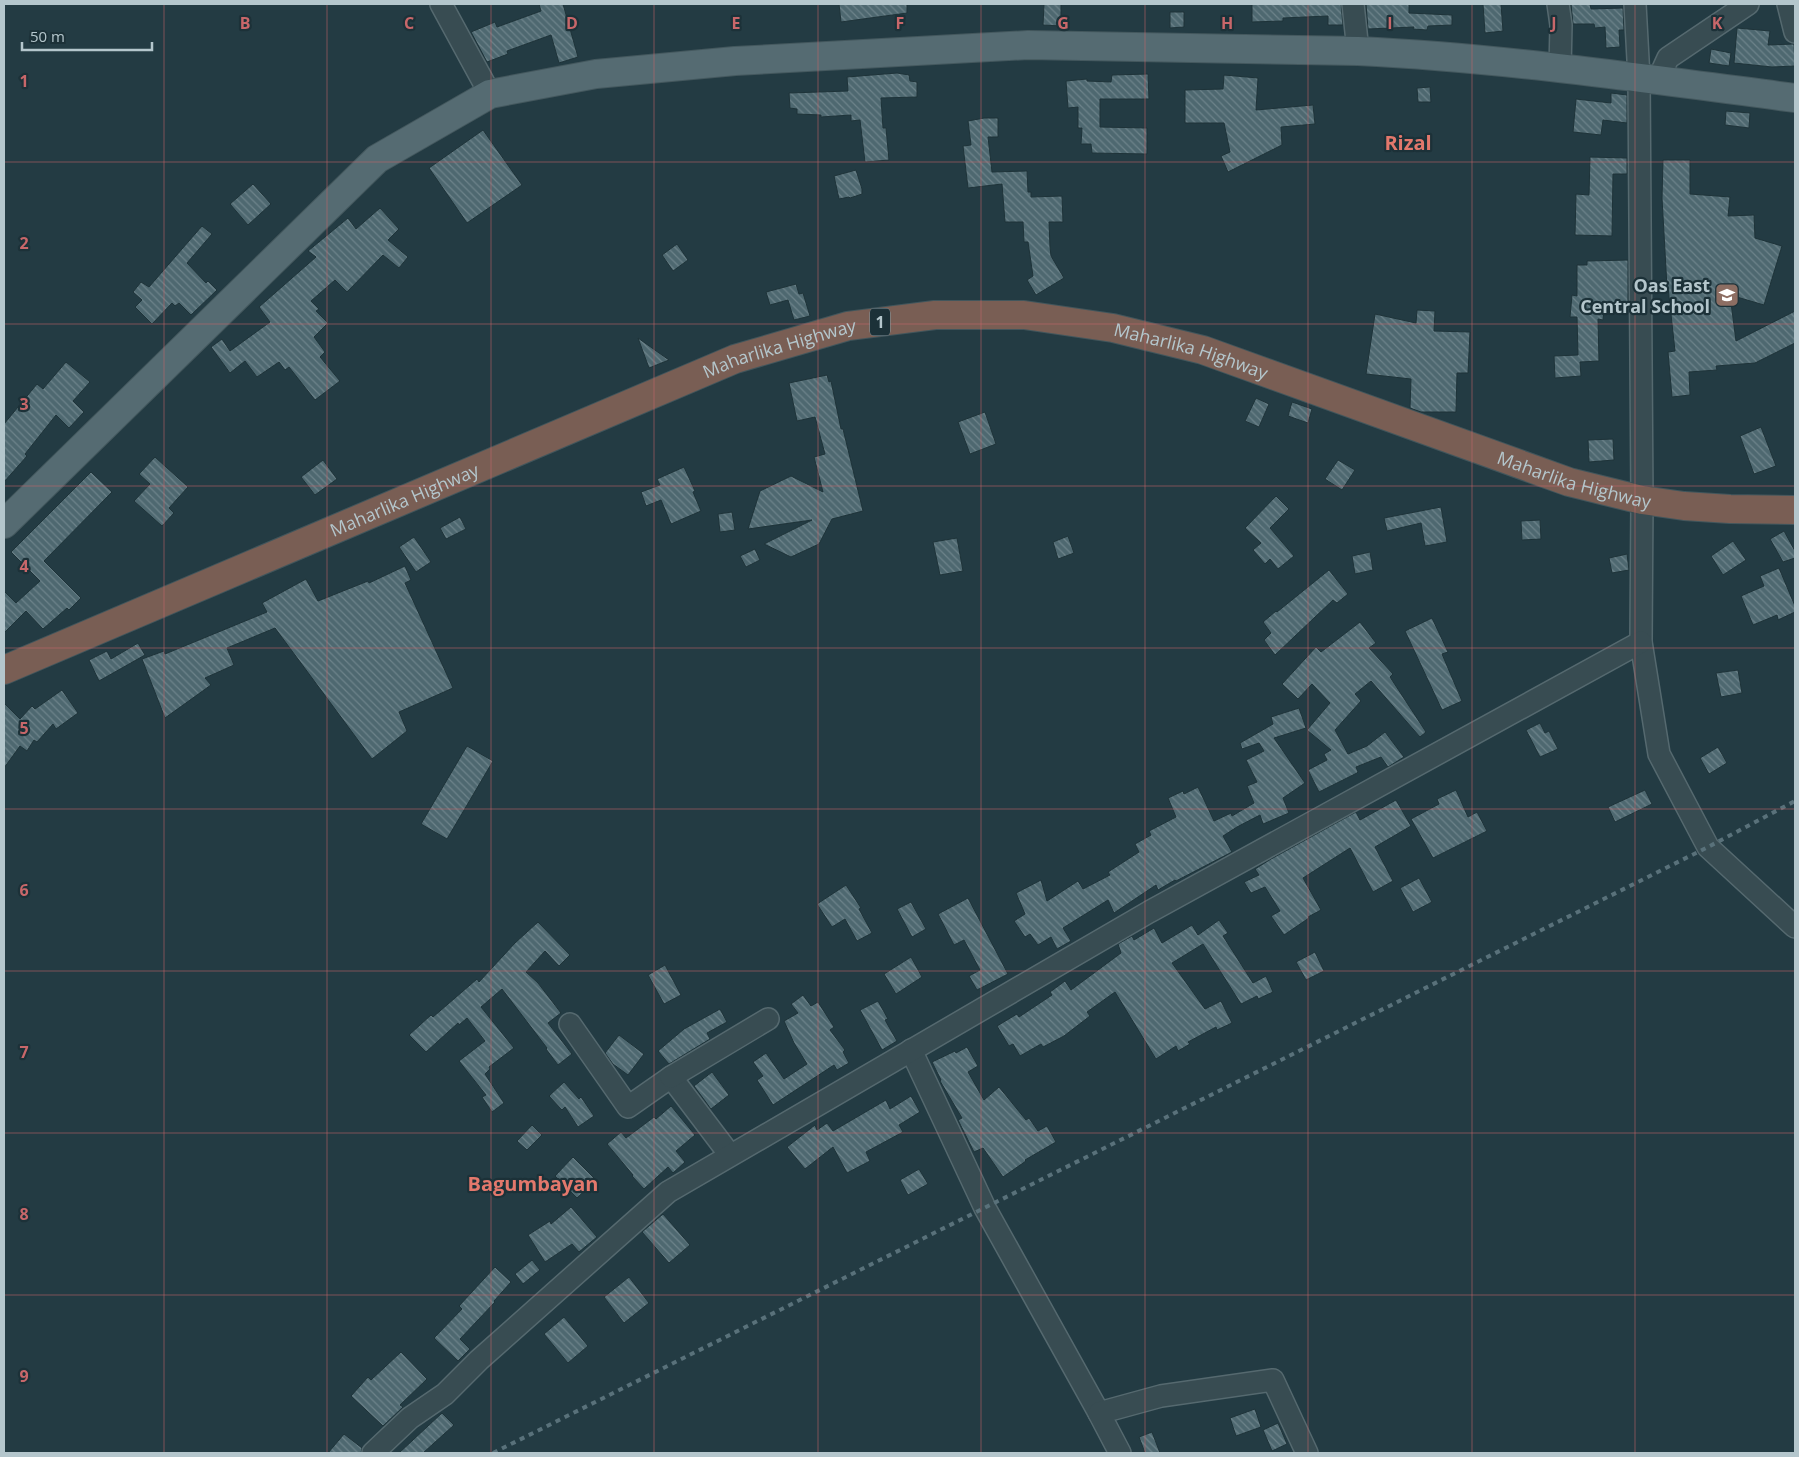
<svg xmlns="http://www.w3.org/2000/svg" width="1799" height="1457" viewBox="0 0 1799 1457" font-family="'Open Sans',sans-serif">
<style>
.building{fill:url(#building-back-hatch);stroke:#1e3339}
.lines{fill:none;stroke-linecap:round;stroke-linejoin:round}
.minor-casing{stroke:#55696f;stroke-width:24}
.major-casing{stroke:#44585e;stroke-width:30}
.highway-casing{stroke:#42565c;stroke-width:30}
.minor{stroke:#384c52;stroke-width:21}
.major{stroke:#556b72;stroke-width:28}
.highway{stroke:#795e54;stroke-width:28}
.rail{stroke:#59717a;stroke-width:4;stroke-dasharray:5 5;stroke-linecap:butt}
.grid{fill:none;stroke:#c8676a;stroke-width:1;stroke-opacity:0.55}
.labels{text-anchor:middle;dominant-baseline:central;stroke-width:4.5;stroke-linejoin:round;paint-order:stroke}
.shield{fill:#1c3138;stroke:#8699a0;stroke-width:1}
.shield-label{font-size:16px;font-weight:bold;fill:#b4c6cc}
.poi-label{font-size:18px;font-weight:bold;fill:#b4c6cc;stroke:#1c3138;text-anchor:end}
.street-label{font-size:18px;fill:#b4c6cc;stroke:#1c3138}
.quarter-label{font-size:20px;font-weight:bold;fill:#e3786c;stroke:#1c3138}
.grid-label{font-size:16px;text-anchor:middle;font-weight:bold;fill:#c8676a;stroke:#1c3138;stroke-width:4.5;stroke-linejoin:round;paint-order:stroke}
</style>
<defs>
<pattern id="building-back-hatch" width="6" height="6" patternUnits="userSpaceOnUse" patternTransform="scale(1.25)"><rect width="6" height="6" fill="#4e6870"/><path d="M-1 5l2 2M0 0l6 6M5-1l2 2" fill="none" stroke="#6d838a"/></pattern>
</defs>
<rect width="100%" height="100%" fill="#233b43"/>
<g class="building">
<path d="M539,4H563L578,57L559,63L551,35L507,51L508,54L487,62L471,32L495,22L497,27L541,11Z"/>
<path d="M839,4H907V13L841,22Z"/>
<path d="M1044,4H1061V26L1043,25Z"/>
<path d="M1252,4H1341L1343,25H1328V16L1283,18V21L1252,22Z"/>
<path d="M1366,4H1409V13L1452,15V25L1428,26L1427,30L1413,29L1414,27L1368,29Z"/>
<path d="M1483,4H1501L1503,31L1485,33Z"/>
<path d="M1571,4H1590L1591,9L1623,8L1624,30H1619L1620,47L1606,48L1605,27L1595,28L1594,24H1573Z"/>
<path d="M1170,12H1184V27L1170,28Z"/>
<path d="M1737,28L1770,31L1768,45L1794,44L1795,66L1772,67L1734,63Z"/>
<path d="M1711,49L1731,53L1729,66L1709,63Z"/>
<path d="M897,73L909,75L910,81L917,82V97L881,98L883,128H886L889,160L865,162L860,120L851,121V115L821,117V115L797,114V109L790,108L789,93L848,91L847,77Z"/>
<path d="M1148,74L1149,99H1100V127L1147,128V154L1092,153L1091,144H1081L1082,128H1078V107L1068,108L1066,81L1087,79V81L1111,82L1112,75Z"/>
<path d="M1224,75L1258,78L1256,110L1313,105L1315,124L1281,127L1282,145L1228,172L1221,156L1230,152L1224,123H1185V90L1223,89Z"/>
<path d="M1430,87L1431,102H1418L1417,88Z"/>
<path d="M1611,93L1627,95V123L1603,120L1601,135L1573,132L1576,99L1611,103Z"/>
<path d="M1726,111L1750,113L1749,128L1725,125Z"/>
<path d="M984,118H998V137H988L992,172L1027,171L1028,192H1031V197L1062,196L1063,222H1049L1050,247L1051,256L1064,278L1036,295L1027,280L1033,276L1028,242H1024L1023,222H1005L1002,184L968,188L963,146L971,145L968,121Z"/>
<path d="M483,130L522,185L467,223L429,168Z"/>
<path d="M1590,157L1627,158V174H1613L1612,236L1575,235L1576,194L1589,195Z"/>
<path d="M1663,160H1690V194L1730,197L1728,216L1754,215L1755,238L1782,246L1764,305L1730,295L1736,341L1795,311V343L1755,363L1716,366L1717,370L1689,372L1690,395L1672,397L1668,352L1675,351L1668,287H1667L1662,198Z"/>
<path d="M856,170L862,189V194L850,198L849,197L839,199L834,176Z"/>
<path d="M253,184L271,204L248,225L230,204Z"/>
<path d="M380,208L399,229L388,240L408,257L399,268L383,255L347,292L335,280L311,301L319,309L316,311L328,323L314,337L325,352L320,357L340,381L315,400L289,367L285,370L279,362L257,377L245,361L230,373L211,347L222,339L230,351L270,322L259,307L316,257L308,251L348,218L356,229Z"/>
<path d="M202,226L212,234L187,263L206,283L208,281L217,290L191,315L179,303L175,306L172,303L152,324L135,307L142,300L133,292L141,282L149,287Z"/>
<path d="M677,244L688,260L673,271L662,255Z"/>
<path d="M1628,260V306H1626L1625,314L1604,310L1603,320L1598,319L1599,361L1580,362L1581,376L1555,378L1554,356L1578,355L1577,317H1570L1572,295L1577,296V265H1587V261Z"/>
<path d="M796,284L799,294L803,293L810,316L794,320L788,300L770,305L766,292Z"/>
<path d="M1417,310L1435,311L1434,331L1470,332L1468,373H1457L1456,412H1421L1410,408L1411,379L1366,374L1375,314L1416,323Z"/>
<path d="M638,338L669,360L649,368Z"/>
<path d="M66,362L90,382L73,401L84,412L69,428L56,415L25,454L27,456L4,482V424L37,384L43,389Z"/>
<path d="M827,375L829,382L831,381L841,429H843L863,511L832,519L819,544L791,557L764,544L812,520L748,529L760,491L791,476L823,492L814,457L825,454L815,417L797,421L789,383Z"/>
<path d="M1256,398L1269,404L1259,427L1245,421Z"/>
<path d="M1292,402L1312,409L1308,423L1288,416Z"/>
<path d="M985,412L996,444L970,454L958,422Z"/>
<path d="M1761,427L1776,466L1754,474L1740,436Z"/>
<path d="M1613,439L1614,460L1589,462L1588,440Z"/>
<path d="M155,457L188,487L169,508L174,513L162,526L134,501L150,484L139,474Z"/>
<path d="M323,460L337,479L315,495L301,477Z"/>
<path d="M1338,460L1355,470L1342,490L1325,479Z"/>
<path d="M684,467L695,491L693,492L701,511L671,524L661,500L646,506L641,492L660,485L657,479Z"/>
<path d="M91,472L112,492L44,561L81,598L69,610L67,608L43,629L26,611L4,633V591L16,603L40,581L11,552Z"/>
<path d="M1276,496L1289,509L1270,528L1294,556L1278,569L1270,559L1265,564L1253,550L1261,543L1245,528Z"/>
<path d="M1441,507L1447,542L1425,546L1421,523L1387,531L1384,518Z"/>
<path d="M732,512L735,530L720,532L718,514Z"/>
<path d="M460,517L466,529L446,539L440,528Z"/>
<path d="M1540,520L1541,539L1522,540L1521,521Z"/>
<path d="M1784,531L1795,551V558L1783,562L1770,539Z"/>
<path d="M1068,536L1074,553L1058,559L1053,542Z"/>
<path d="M414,537L431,562L416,572L399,547Z"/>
<path d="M957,538L963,571L940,575L933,542Z"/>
<path d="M1733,541L1746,560L1723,575L1711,556Z"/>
<path d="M755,549L760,560L746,567L740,556Z"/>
<path d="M1370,552L1373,570L1355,574L1352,556Z"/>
<path d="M1627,554L1629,570L1612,573L1609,558Z"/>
<path d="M405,566L411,580L405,583L453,688L399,712L407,731L372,759L275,628L227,648L234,665L205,678L211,685L165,718L142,659L164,651L165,654L267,612L262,603L306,579L318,601L368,581L369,583Z"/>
<path d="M1779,568L1795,606V612L1778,620L1777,615L1753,625L1741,596L1764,586L1760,576Z"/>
<path d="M1329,570L1348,594L1337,603L1333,600L1275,655L1264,640L1271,633L1263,622L1276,611L1277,612Z"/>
<path d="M1432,618L1448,652L1442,654L1462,701L1442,710L1405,631Z"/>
<path d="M1360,622L1376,643L1369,648L1393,674L1390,677L1426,732L1420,737L1371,681L1355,694L1361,701L1335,730L1348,754L1367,746L1385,732L1404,757L1388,767L1381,757L1356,767L1358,772L1357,773L1319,792L1308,770L1327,760L1324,754L1331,750L1307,730L1330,703L1312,684L1298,699L1282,684L1316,647L1321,652Z"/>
<path d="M138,643L145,655L99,681L89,660L107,651L111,659Z"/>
<path d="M1738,670L1742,693L1721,697L1716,673Z"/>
<path d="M62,690L78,713L56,729L53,724L37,742L34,740L27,751L20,746L4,768V703L20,719L32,706L35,709Z"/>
<path d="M1299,708L1306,728L1274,738L1305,783L1283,798L1289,813L1263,824L1260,815L1237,827L1223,836L1232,852L1176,881L1175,880L1158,890L1156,885L1114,913L1108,900L1063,928L1071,941L1057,949L1051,937L1038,945L1030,934L1025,937L1014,921L1025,914L1016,893L1041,880L1047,901L1078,881L1083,889L1110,875L1108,872L1139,852L1135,844L1151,835L1149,831L1176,817L1168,798L1183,791L1184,794L1198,787L1214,821L1231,813L1232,816L1254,803L1247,786L1257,782L1246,760L1264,751L1259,743L1242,749L1240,743L1273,724L1271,717Z"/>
<path d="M1540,723L1545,733L1549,731L1558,749L1540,757L1526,730Z"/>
<path d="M467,746L493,761L447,839L421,824Z"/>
<path d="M1718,747L1727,763L1709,774L1700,758Z"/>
<path d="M1456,790L1468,817L1477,812L1487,831L1433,858L1411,819L1439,804L1437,799Z"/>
<path d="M1645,790L1652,804L1615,822L1608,807Z"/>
<path d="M1396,800L1411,826L1375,847L1393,881L1373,892L1350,848L1303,878L1321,910L1308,917L1309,918L1284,935L1271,916L1280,911L1265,887L1251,893L1244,882L1259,875L1255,869L1271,859L1356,812L1360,820Z"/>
<path d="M1419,878L1432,902L1413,912L1400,888Z"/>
<path d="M846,885L861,908L859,909L872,933L857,941L845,919L832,927L817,904Z"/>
<path d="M968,898L1008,974L977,990L969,976L980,970L964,940L954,945L938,914Z"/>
<path d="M911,902L926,929L912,937L897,909Z"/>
<path d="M1219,920L1228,933L1223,936L1253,983L1266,976L1273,992L1258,999L1257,996L1241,1004L1203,944L1172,963L1205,1009L1221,1001L1232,1023L1217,1030L1216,1027L1188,1042L1190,1044L1178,1051L1176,1046L1156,1059L1115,992L1087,1012L1090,1016L1064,1036L1043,1047L1041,1044L1020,1056L1013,1044L1009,1046L997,1026L1017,1014L1019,1017L1052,995L1050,992L1065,981L1071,990L1121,953L1118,944L1132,936L1134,940L1154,928L1162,943L1192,925L1198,935Z"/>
<path d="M538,922L570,955L559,966L545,951L526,972L538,983L561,1013L548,1023L572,1054L558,1065L546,1049L547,1048L502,989L481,1007L514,1048L489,1067L490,1069L485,1074L504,1103L492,1112L482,1097L486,1095L459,1061L485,1041L467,1018L459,1025L458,1023L426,1052L409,1035L431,1015L433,1017L477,979L479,982L515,943Z"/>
<path d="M1315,952L1324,971L1306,980L1296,962Z"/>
<path d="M911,957L922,977L896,994L884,974Z"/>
<path d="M665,965L681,995L664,1004L648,975Z"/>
<path d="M803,995L811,1006L818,1002L834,1027L830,1030L845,1050L843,1052L849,1063L837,1070L834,1065L773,1105L757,1080L763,1076L753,1062L766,1053L784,1079L807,1064L794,1043L784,1021L798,1013L791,1004Z"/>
<path d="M878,1001L888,1019L885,1020L897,1041L882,1050L860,1010Z"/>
<path d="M720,1009L727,1022L707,1033L710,1039L669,1064L658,1051L684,1029Z"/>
<path d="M619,1035L644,1054L628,1075L613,1064L605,1053Z"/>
<path d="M967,1047L978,1066L968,1072L984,1100L999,1087L1026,1120L1029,1118L1038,1131L1047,1126L1056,1142L1025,1160L1026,1161L1003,1177L983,1148L974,1152L958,1120L962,1118L940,1081L941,1080L932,1062L955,1051L956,1053Z"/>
<path d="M712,1072L729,1095L711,1109L694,1086Z"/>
<path d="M564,1082L579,1099L581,1097L594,1116L578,1127L565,1107L562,1110L549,1096Z"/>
<path d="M911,1096L920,1112L899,1125L903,1132L866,1152L870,1161L847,1173L833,1147L805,1169L787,1147L815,1125L817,1130L827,1123L833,1131L886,1100L890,1109Z"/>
<path d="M671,1106L695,1135L676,1151L685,1162L673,1173L668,1167L644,1189L632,1176L633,1175L607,1144L621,1132L626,1138L654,1117L656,1119Z"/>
<path d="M532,1125L542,1135L527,1150L517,1141Z"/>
<path d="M573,1157L596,1180L577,1198L555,1176Z"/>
<path d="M919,1169L928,1184L908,1195L900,1180Z"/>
<path d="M571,1207L597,1237L579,1252L572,1244L545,1262L528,1235L550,1221L551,1224Z"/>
<path d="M663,1214L690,1245L669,1263L642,1232Z"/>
<path d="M532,1260L540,1270L523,1284L515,1274Z"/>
<path d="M495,1267L511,1282L494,1301L495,1302L460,1339L470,1349L458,1361L434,1338L462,1309L459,1306Z"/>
<path d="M629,1277L649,1303L624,1323L604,1297Z"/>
<path d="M564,1317L588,1346L568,1363L544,1334Z"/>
<path d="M401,1352L427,1379L400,1405L403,1407L383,1426L351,1396L368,1377L371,1380Z"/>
<path d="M1255,1409L1261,1427L1236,1436L1230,1418Z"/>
<path d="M442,1413L454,1425L423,1453H399Z"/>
<path d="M1278,1423L1287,1444L1272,1451L1263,1430Z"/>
<path d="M1152,1432L1160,1453H1145L1139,1437Z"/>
<path d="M344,1434L362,1448L361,1453H328Z"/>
</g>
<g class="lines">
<g class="minor-casing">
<g id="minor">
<path d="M441,4L490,94"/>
<path d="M1353,4L1358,51"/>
<path d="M1558,4L1561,25L1560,69"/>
<path d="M1635,4L1639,78L1642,500L1641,642L1659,754L1708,847L1795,927"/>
<path d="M1788,4L1795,32"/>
<path d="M1658,80L1668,58L1748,4"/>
<path d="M570,1024L628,1107L671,1077L730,1155"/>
<path d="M911,1050L985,1208L1099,1413"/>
<path d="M671,1077L768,1019"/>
<path d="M373,1453L410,1418L445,1394L479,1360L668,1192L1149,912L1641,642"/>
<path d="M1120,1453L1099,1413L1161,1396L1273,1380L1307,1453"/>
</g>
</g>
<g class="major-casing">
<path id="major" d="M4,524L377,159L490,94L596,74L735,61L1028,45L1358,51C1504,58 1650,79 1795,98"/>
</g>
<g class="highway-casing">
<g id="highway">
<path id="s1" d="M4,670L735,359L848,326L935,315H1024L1113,328L1203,350L1569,482L1642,500L1684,506L1730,509L1795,510"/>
</g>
</g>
<use href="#minor" class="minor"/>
<use href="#major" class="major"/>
<use href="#highway" class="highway"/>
<path class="rail" d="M493,1453L1708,847L1795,801"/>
</g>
<path class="grid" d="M164,4V1453M327,4V1453M491,4V1453M654,4V1453M818,4V1453M981,4V1453M1145,4V1453M1308,4V1453M1472,4V1453M1635,4V1453M4,162H1795M4,324H1795M4,486H1795M4,648H1795M4,809H1795M4,971H1795M4,1133H1795M4,1295H1795"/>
<defs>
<g id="school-square" transform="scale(1.25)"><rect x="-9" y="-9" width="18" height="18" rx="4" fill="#8d6e63" stroke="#1c3138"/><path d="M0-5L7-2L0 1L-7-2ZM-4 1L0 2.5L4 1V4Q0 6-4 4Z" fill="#fff"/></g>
</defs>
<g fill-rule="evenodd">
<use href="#school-square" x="1727" y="295"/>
</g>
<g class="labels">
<rect class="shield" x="870" y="308.5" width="20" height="27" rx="4"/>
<g class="shield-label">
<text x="880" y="322">1</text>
</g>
<g class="poi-label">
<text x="1710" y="285">Oas East<tspan x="1710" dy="21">Central School</tspan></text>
</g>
<g class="street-label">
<text stroke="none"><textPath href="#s1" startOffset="840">Maharlika Highway</textPath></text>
<text stroke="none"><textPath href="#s1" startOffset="1260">Maharlika Highway</textPath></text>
<text stroke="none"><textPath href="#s1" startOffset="1665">Maharlika Highway</textPath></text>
<text stroke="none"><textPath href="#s1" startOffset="435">Maharlika Highway</textPath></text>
</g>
<g class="quarter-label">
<text x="1408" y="142">Rizal</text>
<text x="533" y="1183">Bagumbayan</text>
</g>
</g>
<g class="grid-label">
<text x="245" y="29">B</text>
<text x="409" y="29">C</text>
<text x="572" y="29">D</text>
<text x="736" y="29">E</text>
<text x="900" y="29">F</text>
<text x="1063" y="29">G</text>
<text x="1227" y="29">H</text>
<text x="1390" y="29">I</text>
<text x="1554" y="29">J</text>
<text x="1717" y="29">K</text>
<text x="24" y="87">1</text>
<text x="24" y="249">2</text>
<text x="24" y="410">3</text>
<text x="24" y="572">4</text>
<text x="24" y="734">5</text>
<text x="24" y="896">6</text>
<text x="24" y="1058">7</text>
<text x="24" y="1220">8</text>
<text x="24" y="1382">9</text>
</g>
<rect width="1799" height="1457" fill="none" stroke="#b4c6cc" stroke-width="10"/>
<path d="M22 42v8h130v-8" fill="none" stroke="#b4c6cc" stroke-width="2.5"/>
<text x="30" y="42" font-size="15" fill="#b4c6cc" stroke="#1c3138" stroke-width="4" paint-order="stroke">50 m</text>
</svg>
